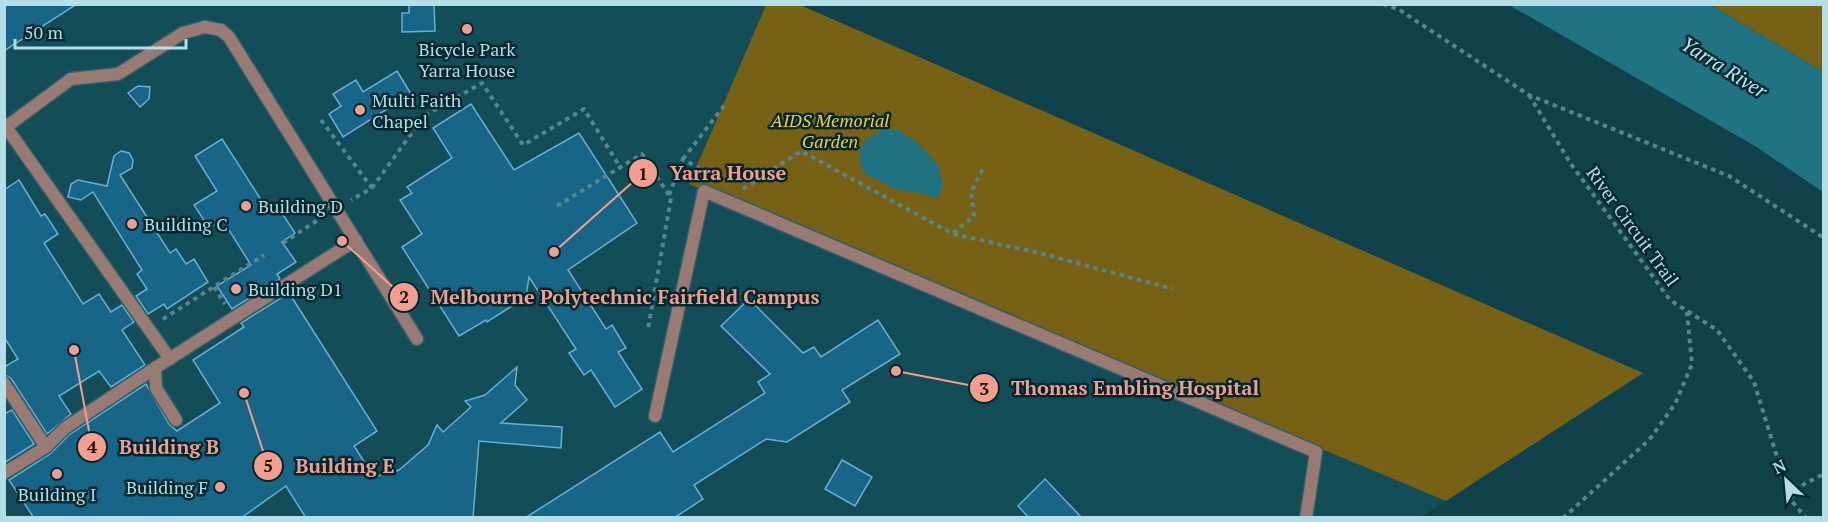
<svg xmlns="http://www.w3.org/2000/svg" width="1828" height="522" viewBox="0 0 1828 522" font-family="'PT Serif',serif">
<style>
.built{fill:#134e58}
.green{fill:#766115}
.water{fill:#207382}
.building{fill:#176687;stroke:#67afd3;stroke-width:1.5}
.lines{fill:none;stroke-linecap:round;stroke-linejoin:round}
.lane-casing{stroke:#30616a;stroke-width:15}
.street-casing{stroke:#30616a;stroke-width:15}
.path{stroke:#56858e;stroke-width:4;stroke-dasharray:4.5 4.5;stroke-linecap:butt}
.lane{stroke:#9a7b74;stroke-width:12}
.street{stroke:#9a7b74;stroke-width:12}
.poi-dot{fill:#f49d8c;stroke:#00272e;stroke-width:2}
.labels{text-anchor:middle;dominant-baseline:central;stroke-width:5;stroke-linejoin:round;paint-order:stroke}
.poi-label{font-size:18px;fill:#b4dee6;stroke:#00272e;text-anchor:start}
.park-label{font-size:18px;font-style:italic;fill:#f7cd35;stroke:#00272e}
.street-label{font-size:18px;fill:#b4dee6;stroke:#00272e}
.water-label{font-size:20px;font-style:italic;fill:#afedfb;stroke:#00272e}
.leader{fill:none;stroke:#f49d8c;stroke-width:2}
.callout-dot{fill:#f49d8c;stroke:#00272e;stroke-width:2}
.mark-label{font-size:18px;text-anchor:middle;font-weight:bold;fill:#111}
.callout-label{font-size:20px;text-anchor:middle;font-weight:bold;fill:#f49d8c;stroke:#00272e;stroke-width:5;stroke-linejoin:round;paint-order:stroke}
</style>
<rect width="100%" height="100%" fill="#0f424b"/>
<path class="built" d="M4,5H800L1643,373L1421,517H5Z"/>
<g class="green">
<path d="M766,5H800L1643,373L1446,501L689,184Z"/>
<path d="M1711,5H1823V72Z"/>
</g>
<g class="water">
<path d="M1509,5H1711L1823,72V192L1755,146Z"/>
<path d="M881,130H898L919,144L938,165L943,186L937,199L921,193L897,190L863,173C857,147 858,144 881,130Z"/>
</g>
<g class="building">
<path d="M4,4H77L4,51Z"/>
<path d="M409,4H434L435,31L402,32V13H409Z"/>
<path d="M397,71L411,94L343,137L329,114L341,106L333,94L356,80L363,92Z"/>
<path d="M138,86L150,87L149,99L140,107L128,93Z"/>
<path d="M471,104L514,170L579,133L637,223L568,270L606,329L612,325L626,348L618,352L642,389L615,407L591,370L584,375L569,353L576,349L529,277L526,297L487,322L486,320L459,336L402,247L422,234L400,200L412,193L407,187L452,158L433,128Z"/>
<path d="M222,139L267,209L276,204L295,233L282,242L296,262L277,274L280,279L232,309L217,286L251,265L222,219L209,228L194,205L217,191L195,156Z"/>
<path d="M121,151L129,153L133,160L132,168L120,175L170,253L176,249L186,264L194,259L208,282L167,309L164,304L148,314L136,296L147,289L137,274L142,270L93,192L81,200L68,197L71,184L78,180L107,186L114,156Z"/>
<path d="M19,180L41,216L45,214L58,234L44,243L83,304L99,294L111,312L122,305L134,322L122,330L145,365L111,387L99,371L59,396L71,414L47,434L11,378L4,375V367L18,359L4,337V190Z"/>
<path d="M289,293L377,431L354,446L374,477L399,470L428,445L437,425L443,432L471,407L465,401L485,395L517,367L515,385L527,400L501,423L562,427L561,448L479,441L473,518H306L286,486L241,518H34L9,480L50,454L70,434L146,384L169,424L177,431L220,403L193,360L244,327L241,323Z"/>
<path d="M749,299L803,353L814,347L821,357L878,320L900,354L842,390L850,402L787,442L766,439L694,485L703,499L674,518H525L660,432L673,452L765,393L758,382L770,374L721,326Z"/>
<path d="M12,410L34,444L4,463V414Z"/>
<path d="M842,460L872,477L855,506L825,489Z"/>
<path d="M1045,479L1082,518H1029L1018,506Z"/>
</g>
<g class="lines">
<g class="lane-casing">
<g id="lane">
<path d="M6,127L71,79L118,74L183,33L205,27"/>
<path d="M655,416L704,191L1316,452L1306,518"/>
</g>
</g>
<g class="street-casing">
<g id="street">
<path d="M205,27L221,30L229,37L417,339"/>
<path d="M6,127L170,359"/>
<path d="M4,383L46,447"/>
<path d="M176,420L156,388L155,368L356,240"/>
<path d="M4,473L46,447L65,428L155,368"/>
</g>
</g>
<g class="path">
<path d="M1383,4L1398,9L1529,95L1729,176L1824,238"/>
<path d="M1529,95L1571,164L1670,300L1717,330L1754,382L1790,499L1806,518"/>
<path d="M321,120L372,188L351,200"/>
<path d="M683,159L726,103"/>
<path d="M372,188L424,116L482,83L523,145L584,109L620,167"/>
<path d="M743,189L801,151L953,234L1040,253L1173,289"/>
<path d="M669,195L683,159L709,174"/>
<path d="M557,206L642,154L671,198L648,329"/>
<path d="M953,233L974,216L971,192L983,168"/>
<path d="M283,243L321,218"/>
<path d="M214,287L225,304"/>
<path d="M163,319L264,255"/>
<path d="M1790,499L1804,484L1824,474"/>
<path d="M1563,518L1649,440L1675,404L1692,364L1687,312"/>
</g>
<use href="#lane" class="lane"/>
<use href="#street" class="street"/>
</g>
<g class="poi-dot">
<circle cx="467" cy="29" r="6"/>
<circle cx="360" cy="110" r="6"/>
<circle cx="246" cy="206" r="6"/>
<circle cx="132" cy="224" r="6"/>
<circle cx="236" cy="289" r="6"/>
<circle cx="57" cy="474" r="6"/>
<circle cx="220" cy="487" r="6"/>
</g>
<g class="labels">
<g class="poi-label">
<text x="467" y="49" text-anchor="middle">Bicycle Park<tspan x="467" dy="21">Yarra House</tspan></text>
<text x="372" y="100">Multi Faith<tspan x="372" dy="21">Chapel</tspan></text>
<text x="258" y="206">Building D</text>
<text x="144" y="224">Building C</text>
<text x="248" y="289">Building D1</text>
<text x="208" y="487" text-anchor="end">Building F</text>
<text x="57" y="494" text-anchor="middle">Building I</text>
</g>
<g class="park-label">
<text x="830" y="120">AIDS Memorial<tspan x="830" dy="21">Garden</tspan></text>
</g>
<g class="street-label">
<text transform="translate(1633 226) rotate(54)">River Circuit Trail</text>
</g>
<g class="water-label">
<text transform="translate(1724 67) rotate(32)">Yarra River</text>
</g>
</g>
<path class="leader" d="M554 252L643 173M342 241L404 297M896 371L984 388M74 350L92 447M244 393L268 466"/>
<g class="callout-dot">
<circle cx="554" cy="252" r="6"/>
<circle cx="342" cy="241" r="6"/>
<circle cx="896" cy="371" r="6"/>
<circle cx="74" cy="350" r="6"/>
<circle cx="244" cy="393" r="6"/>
<circle cx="643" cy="173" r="15"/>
<circle cx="404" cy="297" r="15"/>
<circle cx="984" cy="388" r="15"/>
<circle cx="92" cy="447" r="15"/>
<circle cx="268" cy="466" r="15"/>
</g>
<g class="mark-label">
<text x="643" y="180">1</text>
<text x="404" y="303">2</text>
<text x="984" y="395">3</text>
<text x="92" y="453">4</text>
<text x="268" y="472">5</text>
</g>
<g class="callout-label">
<text x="728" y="180">Yarra House</text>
<text x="625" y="304">Melbourne Polytechnic Fairfield Campus</text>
<text x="1135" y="395">Thomas Embling Hospital</text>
<text x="169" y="454">Building B</text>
<text x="345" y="473">Building E</text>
</g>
<rect width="1828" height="522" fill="none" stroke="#b4dee6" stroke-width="12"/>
<g transform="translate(1786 480) rotate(334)" stroke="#00272e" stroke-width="4.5" paint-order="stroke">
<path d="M0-4.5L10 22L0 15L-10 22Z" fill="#b4dee6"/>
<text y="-9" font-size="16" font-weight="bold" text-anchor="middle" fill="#b4dee6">N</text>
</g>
<path d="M15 39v9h171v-9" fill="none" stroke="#b4dee6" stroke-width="3"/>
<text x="24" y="39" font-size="18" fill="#b4dee6" stroke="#00272e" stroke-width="4.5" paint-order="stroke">50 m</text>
</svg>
